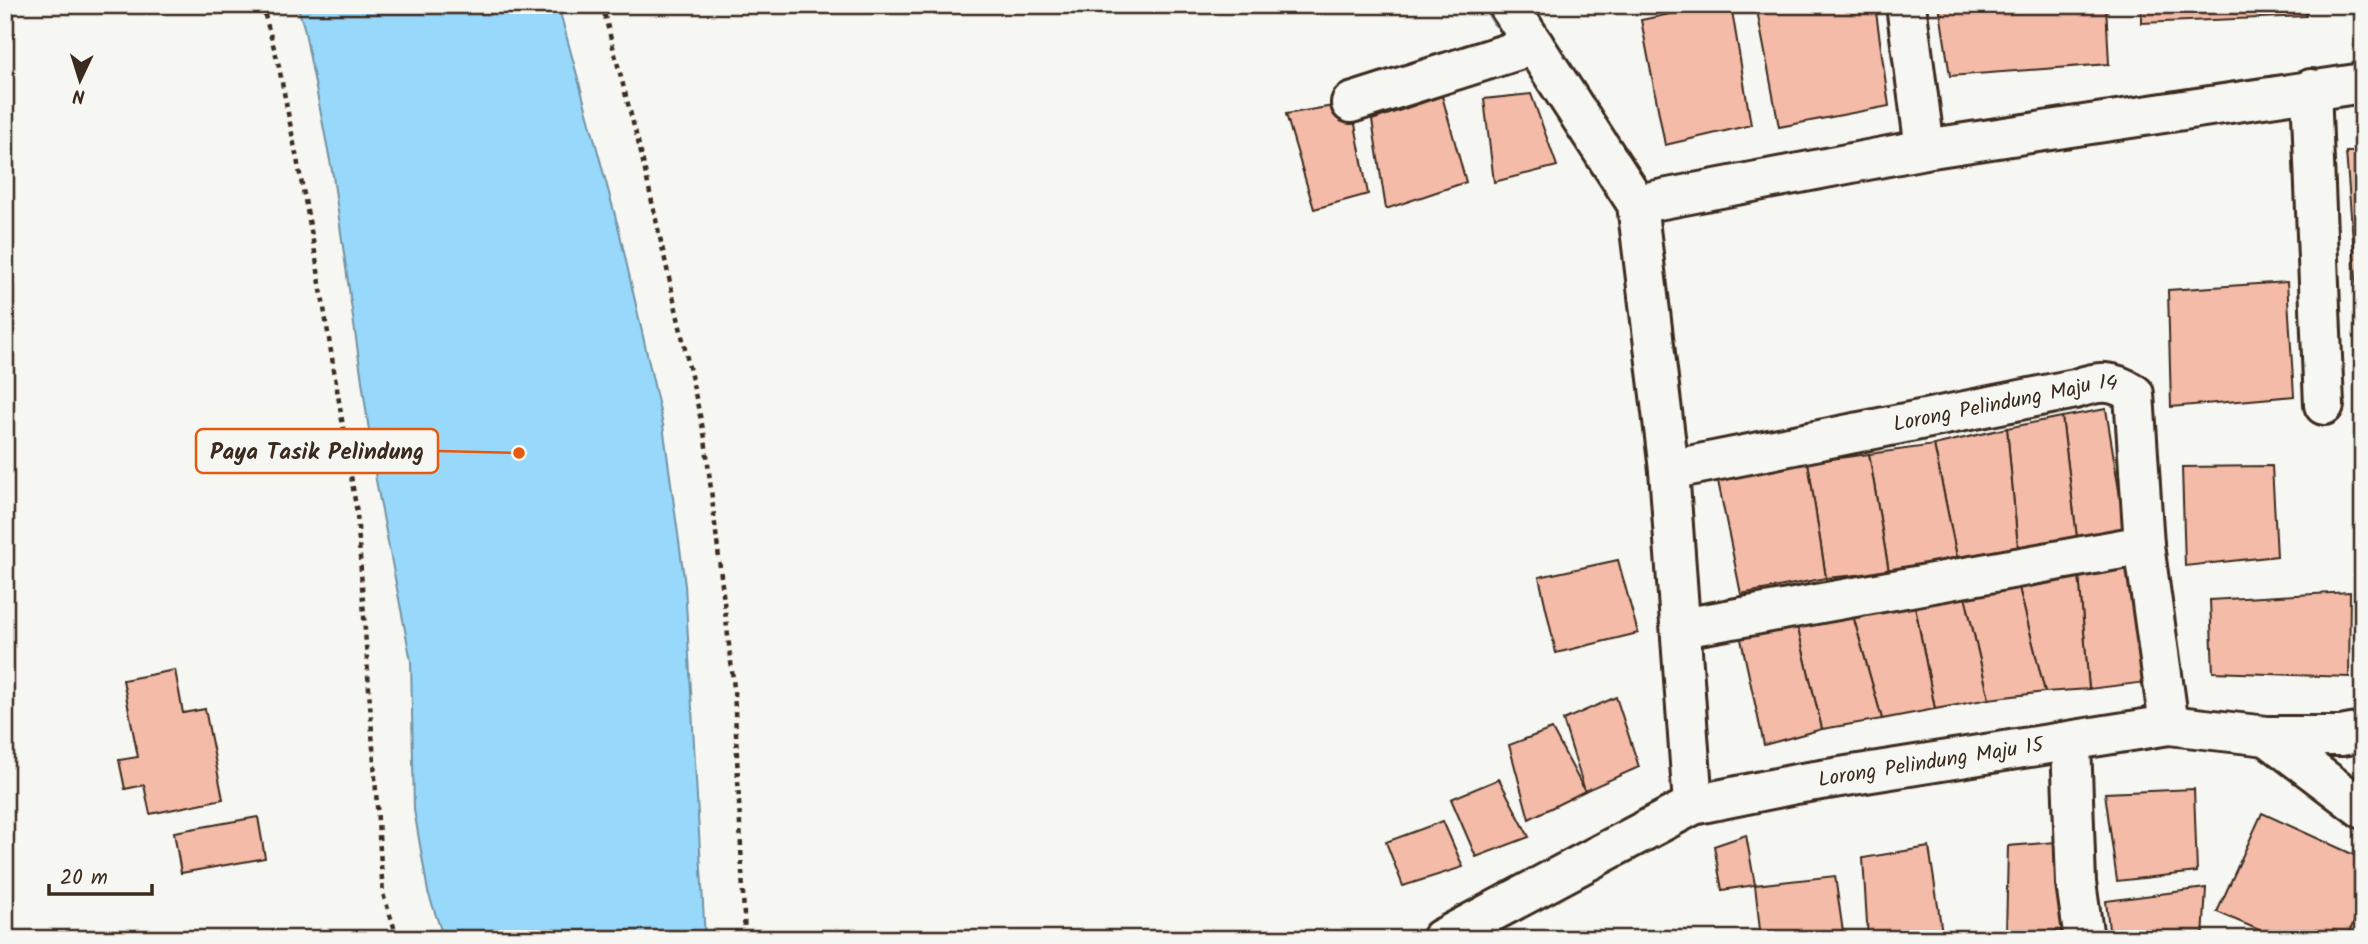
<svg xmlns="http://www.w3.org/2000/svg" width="2368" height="944" viewBox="0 0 2368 944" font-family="Kalam,sans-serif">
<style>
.water{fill:#98d8fa;stroke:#7392a2;stroke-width:2}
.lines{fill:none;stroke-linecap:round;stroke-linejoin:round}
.stream{stroke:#7392a2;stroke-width:10}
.building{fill:#f3bba8;stroke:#3b2a1e;stroke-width:2}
.minor-casing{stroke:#3b2a1e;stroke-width:44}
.path{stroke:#3b2a1e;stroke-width:4.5;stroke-dasharray:5 5;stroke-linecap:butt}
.minor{stroke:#f6f6f2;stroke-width:38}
.labels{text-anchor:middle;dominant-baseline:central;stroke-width:5;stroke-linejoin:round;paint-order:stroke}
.street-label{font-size:21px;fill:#3b2a1e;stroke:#f6f6f2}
.leader{fill:none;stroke:#e8590c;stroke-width:2.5}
.callout-dot{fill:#e8590c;stroke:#f6f6f2;stroke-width:2.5}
.callout{fill:#f6f6f2;stroke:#e8590c;stroke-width:2.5}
.callout-label{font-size:23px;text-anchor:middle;font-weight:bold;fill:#3b2a1e}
</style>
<rect width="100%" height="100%" fill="#f6f6f2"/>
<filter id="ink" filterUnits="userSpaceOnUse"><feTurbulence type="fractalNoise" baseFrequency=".0143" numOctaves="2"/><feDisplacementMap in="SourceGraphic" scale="14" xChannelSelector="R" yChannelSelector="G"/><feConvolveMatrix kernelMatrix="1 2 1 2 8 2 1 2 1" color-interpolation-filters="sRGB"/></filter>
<g filter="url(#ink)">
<path class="water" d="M297,5H558L619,230L663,425L685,585L705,939H444L428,892L414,810L411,661L376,480L333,176L304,27Z"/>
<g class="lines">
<path class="stream" d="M1487,5L1497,22"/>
</g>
<g class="building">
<path d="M1713,5H1731L1751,125L1665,145L1641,20Z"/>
<path d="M1756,5H1875L1889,106L1779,127Z"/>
<path d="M1939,5H2106L2109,64L1950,76Z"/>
<path d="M2141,5H2306V16L2141,23Z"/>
<path d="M1531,94L1557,166L1494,182L1484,99Z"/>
<path d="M1442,96L1466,182L1386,209L1372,120Z"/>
<path d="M1351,103L1368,194L1314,209L1286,114Z"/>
<path d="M2346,152H2363V367Z"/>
<path d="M2287,282L2294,396L2171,407L2168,290Z"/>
<path d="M2106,409L2125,528L2077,538L2062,417Z"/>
<path d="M2062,417L2077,538L2018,548L2007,428Z"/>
<path d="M2007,428L2018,548L1957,557L1934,445Z"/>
<path d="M1934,445L1957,557L1889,572L1869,454Z"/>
<path d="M1869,454L1889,572L1826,578L1808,462Z"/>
<path d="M1808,462L1826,578L1741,594L1717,476Z"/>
<path d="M2272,466L2277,556L2185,566L2182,467Z"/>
<path d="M1618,560L1638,633L1556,653L1539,577Z"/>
<path d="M2132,565L2147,682L2089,689L2079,575Z"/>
<path d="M2079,575L2089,689L2045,692L2017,580Z"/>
<path d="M2017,580L2045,692L1989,699L1964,592Z"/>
<path d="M1911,586L1964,592L1989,699L1935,709Z"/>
<path d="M1911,586L1935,709L1882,719L1848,598Z"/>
<path d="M2350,592L2349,677L2213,672L2210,600Z"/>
<path d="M1848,598L1882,719L1822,729L1796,621Z"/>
<path d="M1796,621L1822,729L1764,745L1739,630Z"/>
<path d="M175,670L183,713L205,709L223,799L150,814L144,785L125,789L119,760L138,757L123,680Z"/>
<path d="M1616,697L1639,767L1585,791L1563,720Z"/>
<path d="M1552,729L1585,791L1529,819L1509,745Z"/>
<path d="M1499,779L1529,837L1476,857L1451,799Z"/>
<path d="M2194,789L2197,872L2117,881L2105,793Z"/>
<path d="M2262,813L2363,859V906L2345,939H2280L2217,912Z"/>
<path d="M258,817L265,858L181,873L174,832Z"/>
<path d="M1443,821L1463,867L1403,886L1386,842Z"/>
<path d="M1746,835L1755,885L1722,890L1714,846Z"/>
<path d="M2056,842L2071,930L2006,936L2008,846Z"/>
<path d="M1929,847L1943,939H1868L1863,858Z"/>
<path d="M1835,876L1844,939H1761L1755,885Z"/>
<path d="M2206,888L2203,939H2110L2106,901Z"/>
</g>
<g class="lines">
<g class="minor-casing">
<g id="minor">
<path d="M1508,5L1637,204L1669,470L1693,805"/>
<path d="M1906,5L1925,149"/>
<path d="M2311,89L2324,405"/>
<path d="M1351,103L1534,45"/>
<path d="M1637,204L1925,149L2363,83"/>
<path id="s1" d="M1669,470L2075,389C2099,381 2112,379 2134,394L2144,545L2169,725"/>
<path d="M1682,628L2144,545"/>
<path d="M2267,736L2363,809"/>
<path d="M2071,742L2076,883L2084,939"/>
<path id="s2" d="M1441,939L1693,805L1796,784L2169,725L2267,736H2341L2363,732"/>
</g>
</g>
<g class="path">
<path d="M262,5L278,62L314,246L357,513L383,894L398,939"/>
<path d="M602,5L641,153L705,438L734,688L745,939"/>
</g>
<use href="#minor" class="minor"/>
</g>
</g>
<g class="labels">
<g class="street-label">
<text stroke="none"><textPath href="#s1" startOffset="343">Lorong Pelindung Maju 14</textPath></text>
<text stroke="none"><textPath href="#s2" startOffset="527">Lorong Pelindung Maju 15</textPath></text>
</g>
</g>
<path class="leader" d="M519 453L438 451"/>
<circle class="callout-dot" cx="519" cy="453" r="7"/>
<rect class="callout" x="196" y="429" width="242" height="44" rx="7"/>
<g class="callout-label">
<text x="317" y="459">Paya Tasik Pelindung</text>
</g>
<rect width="2368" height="944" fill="none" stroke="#f6f6f2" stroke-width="28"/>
<rect x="14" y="14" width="2340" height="916" fill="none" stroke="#3b2a1e" stroke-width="2.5" filter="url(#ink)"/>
<g transform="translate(80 80) rotate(184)" stroke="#f6f6f2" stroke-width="5" paint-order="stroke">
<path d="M0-5L12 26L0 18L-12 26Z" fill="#3b2a1e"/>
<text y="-10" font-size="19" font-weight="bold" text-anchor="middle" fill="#3b2a1e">N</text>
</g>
<path d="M49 884v10h103v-10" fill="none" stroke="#3b2a1e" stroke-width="3.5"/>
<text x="60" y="884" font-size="21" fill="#3b2a1e" stroke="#f6f6f2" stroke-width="5" paint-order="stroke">20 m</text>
</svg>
